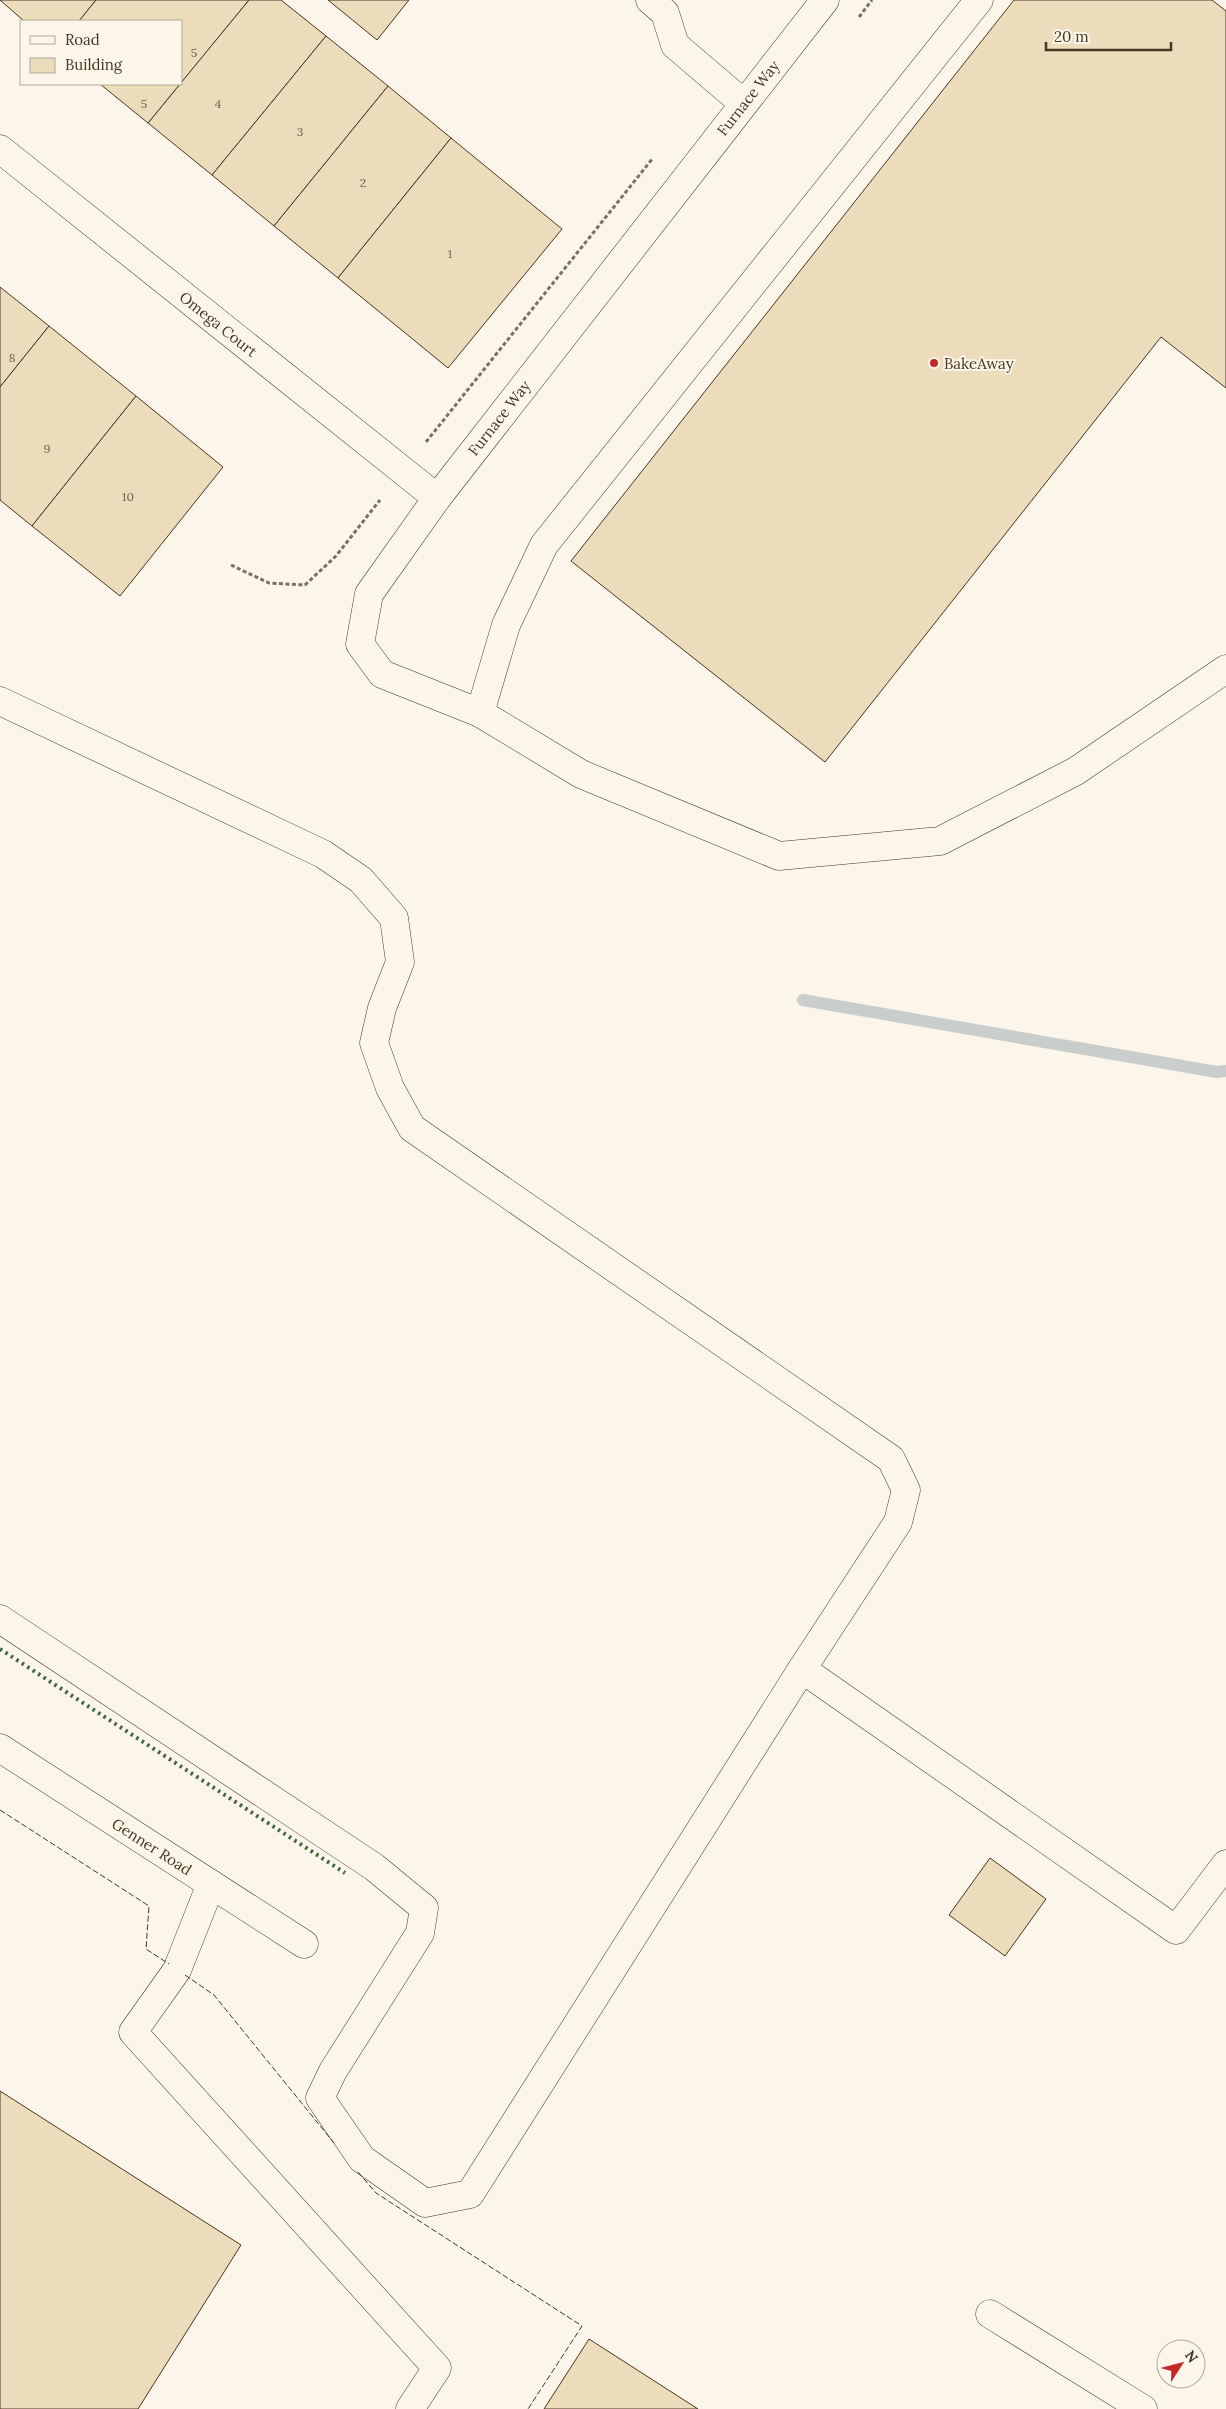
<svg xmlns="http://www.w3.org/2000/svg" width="1226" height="2409" viewBox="0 0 1226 2409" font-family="Lora,serif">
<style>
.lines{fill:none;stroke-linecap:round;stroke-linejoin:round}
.stream{stroke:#c9cecd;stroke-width:12}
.building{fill:#ecdcbc;stroke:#4a3520}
.minor-casing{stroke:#4a3520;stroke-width:29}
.path{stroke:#7f6f5c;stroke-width:3;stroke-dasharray:4 2.5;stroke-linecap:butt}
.minor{stroke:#fbf6e9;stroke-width:28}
.hedge{stroke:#436837;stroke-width:4;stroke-dasharray:2.5 4;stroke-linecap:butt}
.fence{stroke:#4a3520;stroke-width:1;stroke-dasharray:6 2.5;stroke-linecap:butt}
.poi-dot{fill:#c62828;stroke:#fbf6e9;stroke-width:2}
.labels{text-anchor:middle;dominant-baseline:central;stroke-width:4;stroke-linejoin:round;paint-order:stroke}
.number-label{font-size:12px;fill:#725f47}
.street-label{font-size:15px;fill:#4a3520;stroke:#fbf6e9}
.poi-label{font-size:15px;fill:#4a3520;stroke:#fbf6e9;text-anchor:start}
</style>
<rect width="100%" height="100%" fill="#fbf6e9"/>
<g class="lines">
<path class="stream" d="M803,1000L1217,1072L1226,1071"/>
</g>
<g class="building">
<path d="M0,0H96L79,21H24Z"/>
<path d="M96,0H249L181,83V21H79Z"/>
<path d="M249,0H281L326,36L212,175L148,123Z"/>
<path d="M328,0H409L377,40Z"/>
<path d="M1014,0H1212L1226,11V388L1161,337L825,762L571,561Z"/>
<path d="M326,36L388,86L274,226L212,175Z"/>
<path d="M100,84H180L148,123Z"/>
<path d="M388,86L451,138L338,278L274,226Z"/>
<path d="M451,138L562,229L448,368L338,278Z"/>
<path d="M0,287L49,326L0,387Z"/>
<path d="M49,326L136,396L32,526L0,500V387Z"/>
<path d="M136,396L223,467L120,596L32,526Z"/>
<path d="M990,1858L1046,1899L1005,1956L949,1915Z"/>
<path d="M0,2091L241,2245L138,2409H0Z"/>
<path d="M589,2339L698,2409H544Z"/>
</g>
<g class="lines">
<g class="minor-casing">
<g id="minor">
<path d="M650,0L665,13L675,45L743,103"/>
<path d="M825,0L437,498L369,594L360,644L382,674L480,713L581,774L779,856L940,841L1076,771L1226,669"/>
<path id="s1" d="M0,149L437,498"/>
<path d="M0,701L323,854L361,880L394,918L400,962L382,1008L374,1043L390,1088L412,1128L891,1459L906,1490L898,1522L802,1669L470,2194L425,2203L362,2159L320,2098L333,2071L420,1933L424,1908L374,1867L0,1619"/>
<path d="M480,713L506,625L544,545L979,0"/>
<path d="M802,1669L1176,1930L1226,1864"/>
<path id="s2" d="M0,1748L304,1944"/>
<path d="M211,1884L177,1970L133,2032L437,2368L410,2409"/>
<path d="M990,2314L1143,2409"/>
</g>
</g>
<g class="path">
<path d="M859,17L872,0"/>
<path d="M426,442L653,158"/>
<path d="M231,565L269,583L305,585L336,556L380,500"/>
</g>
<use href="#minor" class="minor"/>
<path class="hedge" d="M0,1649L345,1873"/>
<g class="fence">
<path d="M0,1810L149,1906L146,1949L169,1964"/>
<path d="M185,1975L214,1995L334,2143"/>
<path d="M358,2172L376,2193L582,2326L528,2409"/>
</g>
</g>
<circle class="poi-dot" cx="934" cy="363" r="5"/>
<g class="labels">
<g class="number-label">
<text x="194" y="52">5</text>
<text x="144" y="103">5</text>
<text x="218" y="103">4</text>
<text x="300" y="131">3</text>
<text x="363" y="182">2</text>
<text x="450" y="253">1</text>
<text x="12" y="357">8</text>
<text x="47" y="448">9</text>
<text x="128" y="496">10</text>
</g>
<g class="street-label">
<text transform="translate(748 98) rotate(-52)">Furnace Way</text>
<text stroke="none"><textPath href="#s1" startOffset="280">Omega Court</textPath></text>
<text transform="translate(499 418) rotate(-52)">Furnace Way</text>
<text stroke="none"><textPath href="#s2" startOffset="181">Genner Road</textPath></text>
</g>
<g class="poi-label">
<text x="944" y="363">BakeAway</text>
</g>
</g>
<rect x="20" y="20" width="162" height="65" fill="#fbf6e9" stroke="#b4a999"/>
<rect x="30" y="36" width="25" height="8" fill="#fbf6e9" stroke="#b4a999"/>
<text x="65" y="45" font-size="15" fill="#4a3520">Road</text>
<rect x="30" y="58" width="25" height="15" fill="#ecdcbc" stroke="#b4a999"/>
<text x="65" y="70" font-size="15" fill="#4a3520">Building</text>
<g transform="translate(1181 2364) rotate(54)"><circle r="24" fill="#fbf6e9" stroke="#b4a999"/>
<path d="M0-4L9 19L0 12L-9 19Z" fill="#c62828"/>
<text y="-8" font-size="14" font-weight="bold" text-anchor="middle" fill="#4a3520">N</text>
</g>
<path d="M1046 42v8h125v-8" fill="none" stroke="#4a3520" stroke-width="2.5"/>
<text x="1054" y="42" font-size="15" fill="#4a3520" stroke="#fbf6e9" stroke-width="4" paint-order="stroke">20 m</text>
</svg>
